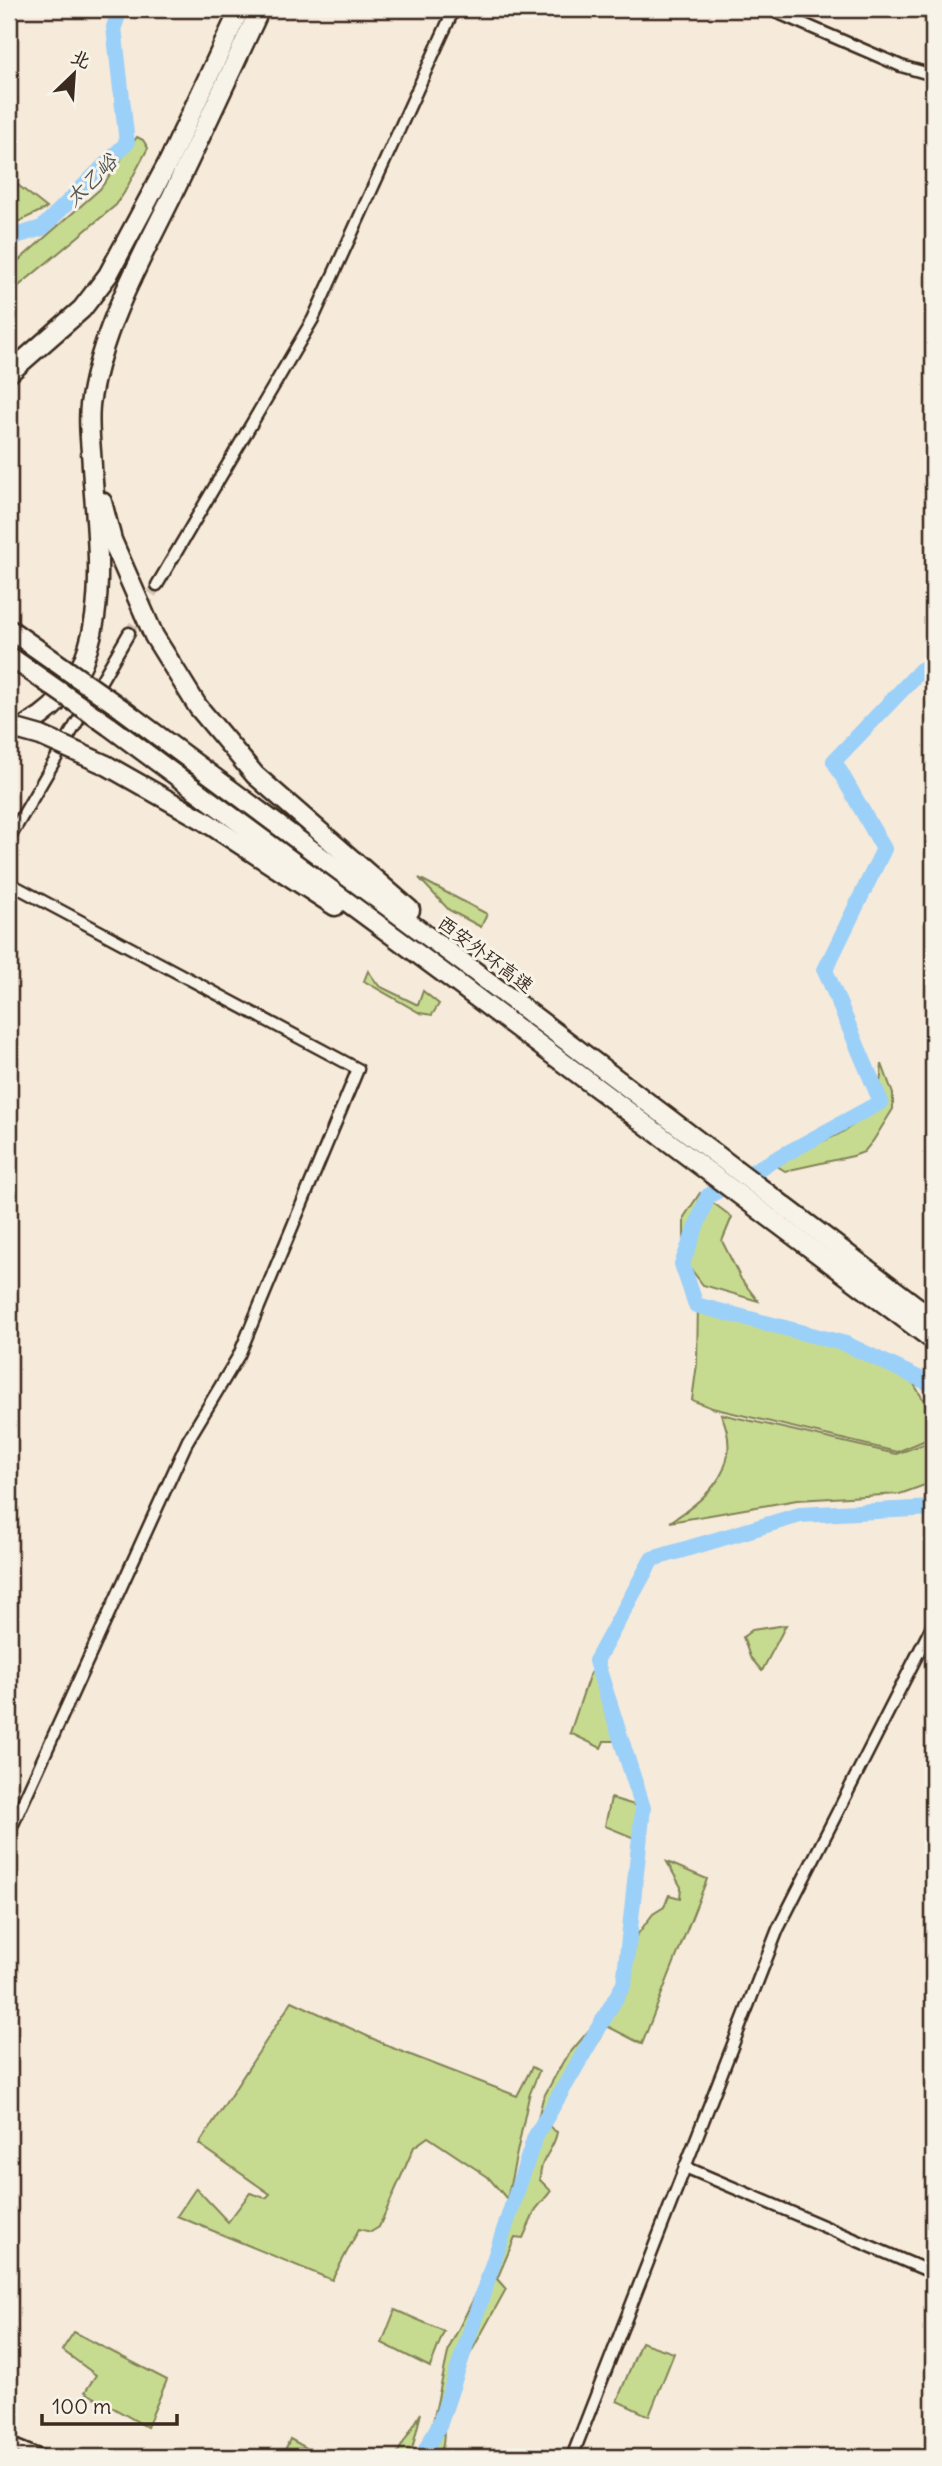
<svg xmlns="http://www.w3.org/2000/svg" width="942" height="2466" viewBox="0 0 942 2466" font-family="Delius,'LXGW WenKai TC',sans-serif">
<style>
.green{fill:#c7db90;stroke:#818257;stroke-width:2}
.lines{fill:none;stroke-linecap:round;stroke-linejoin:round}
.river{stroke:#9bd0f9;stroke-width:16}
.minor-tunnel{stroke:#d1c4b4;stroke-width:10;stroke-dasharray:10 5;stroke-linecap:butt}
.minor-casing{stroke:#3b2a1e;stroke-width:15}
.motorway-casing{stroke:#3b2a1e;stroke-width:23}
.minor{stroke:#f7f3e8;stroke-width:10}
.motorway{stroke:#f7f3e8;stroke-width:18}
.motorway-bridge-casing{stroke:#3b2a1e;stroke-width:23;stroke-linecap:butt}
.motorway-bridge{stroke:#f7f3e8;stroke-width:18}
.labels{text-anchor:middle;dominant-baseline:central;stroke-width:6;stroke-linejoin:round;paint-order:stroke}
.street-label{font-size:19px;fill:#3b2a1e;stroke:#f7f3e8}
.water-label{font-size:21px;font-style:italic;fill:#535455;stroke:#f7f3e8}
</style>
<rect width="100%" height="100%" fill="#f6eada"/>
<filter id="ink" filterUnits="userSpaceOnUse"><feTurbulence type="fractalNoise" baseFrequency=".0143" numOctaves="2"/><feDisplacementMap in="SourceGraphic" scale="14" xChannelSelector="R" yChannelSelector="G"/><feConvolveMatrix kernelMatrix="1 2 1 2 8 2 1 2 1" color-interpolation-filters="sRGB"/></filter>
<g filter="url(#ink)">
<g class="green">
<path d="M137,137L143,140L148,148L124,193L116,205L9,294V269L100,189Z"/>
<path d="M9,178L47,208L9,226Z"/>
<path d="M419,878L487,914L481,927L449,910Z"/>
<path d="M368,971L379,986L418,1005L423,991L439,1004L432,1015L420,1013L364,981Z"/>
<path d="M882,1064L893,1094V1109L873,1141L864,1152L853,1156L785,1171L766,1159C806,1147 863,1137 878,1091C881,1083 881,1073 882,1064Z"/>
<path d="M700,1193L732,1217L722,1241L741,1279L758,1301L703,1285L684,1260V1217Z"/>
<path d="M698,1301L704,1306L758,1326L891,1360L914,1384L933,1416V1437L897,1452L712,1408L692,1400L697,1364Z"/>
<path d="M721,1414L896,1454L933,1441V1482L900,1494L797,1500L670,1522C711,1496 744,1465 721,1414Z"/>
<path d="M786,1625L762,1671L750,1657L743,1637L752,1630Z"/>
<path d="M596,1663L619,1741H604L601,1748L570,1733L589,1676Z"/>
<path d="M611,1798L641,1807L644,1842L605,1826Z"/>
<path d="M667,1862L707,1879L642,2044L607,2026C604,2031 602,2037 599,2041C588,2057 521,2115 557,2132C554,2151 539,2158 540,2180L551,2191L536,2209L523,2238L515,2237L497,2279L506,2289L464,2365C460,2384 449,2400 445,2419C442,2434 447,2445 437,2457H423L429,2440L449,2348L512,2222L543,2098L564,2060L621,1992L633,1945L637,1935L653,1914L664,1907L669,1895L680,1898L681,1887Z"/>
<path d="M292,2001L395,2049L517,2096L532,2067L539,2071L529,2096L507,2199L488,2177L428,2137L414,2147L379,2227L371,2232L359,2229L332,2280L177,2216L196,2188L228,2222L250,2193L266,2198L270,2194L199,2144Z"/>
<path d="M395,2310L444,2331L430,2367L382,2343Z"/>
<path d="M74,2332L167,2380L147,2427L85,2392L96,2375L62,2350Z"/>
<path d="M641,2342L674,2353L649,2416L617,2401Z"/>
<path d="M421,2413L410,2457H395Z"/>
<path d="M290,2439L323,2457H282Z"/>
</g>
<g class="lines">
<g class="river">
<path d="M9,238L42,228L127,143L114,27L120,9"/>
<path d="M933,664L921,670L834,761L884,849L825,970L881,1102L708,1196L682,1264L696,1305L846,1344L933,1385"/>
<path d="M422,2457L440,2423L535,2137L624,1984L643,1808L596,1661L652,1559L800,1515L933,1508"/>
</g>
<path class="minor-tunnel" d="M129,633L157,585"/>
<g class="minor-casing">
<g id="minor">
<path d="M769,9L901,66L933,75"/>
<path d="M157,585L313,319L454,9"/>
<path d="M9,839L129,633"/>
<path d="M9,883L358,1069L239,1355L188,1440L9,1833"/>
<path d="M685,2167L933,2273"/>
<path d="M9,2443L43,2457"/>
<path d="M572,2457L778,1929L933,1624"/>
</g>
</g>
<g class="motorway-casing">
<g id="motorway">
<path d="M9,373L82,309L108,275L169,161L240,9"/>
<path d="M102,502L112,540L154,636L198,707L255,775L410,910"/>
<path d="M122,709L465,964L933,1319"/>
<path d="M109,726L453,980L933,1340"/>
<path d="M9,735C19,729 31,723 41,716C117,661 97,547 92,467C91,445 87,420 91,398C103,326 140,261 172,196C202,134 231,71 260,9"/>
<path d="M106,765L203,820L335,906"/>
</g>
</g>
<use href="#minor" class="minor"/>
<use href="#motorway" class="motorway"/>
<g class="motorway-bridge-casing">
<g id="motorway-bridge">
<path d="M9,629L122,709"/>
<path d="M9,656L109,726"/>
<path d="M9,727L41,736L106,765"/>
</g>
</g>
<use href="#motorway-bridge" class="motorway-bridge"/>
</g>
</g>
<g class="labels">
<g class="street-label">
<text transform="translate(486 954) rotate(37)">西安外环高速</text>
</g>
<g class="water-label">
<text transform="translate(91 180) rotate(-45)">太乙峪</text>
</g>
</g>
<rect width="942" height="2466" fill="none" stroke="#f7f3e8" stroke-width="35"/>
<rect x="18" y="18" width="907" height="2431" fill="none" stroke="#3b2a1e" stroke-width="2.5" filter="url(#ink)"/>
<g transform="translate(74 74) rotate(25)" stroke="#f7f3e8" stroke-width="5" paint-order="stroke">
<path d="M0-5L12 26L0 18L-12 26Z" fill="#3b2a1e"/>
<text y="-10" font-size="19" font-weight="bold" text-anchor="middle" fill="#3b2a1e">北</text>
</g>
<path d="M42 2414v10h135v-10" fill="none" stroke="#3b2a1e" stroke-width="3.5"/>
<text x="52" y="2414" font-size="21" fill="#3b2a1e" stroke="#f7f3e8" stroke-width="5" paint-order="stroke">100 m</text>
</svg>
